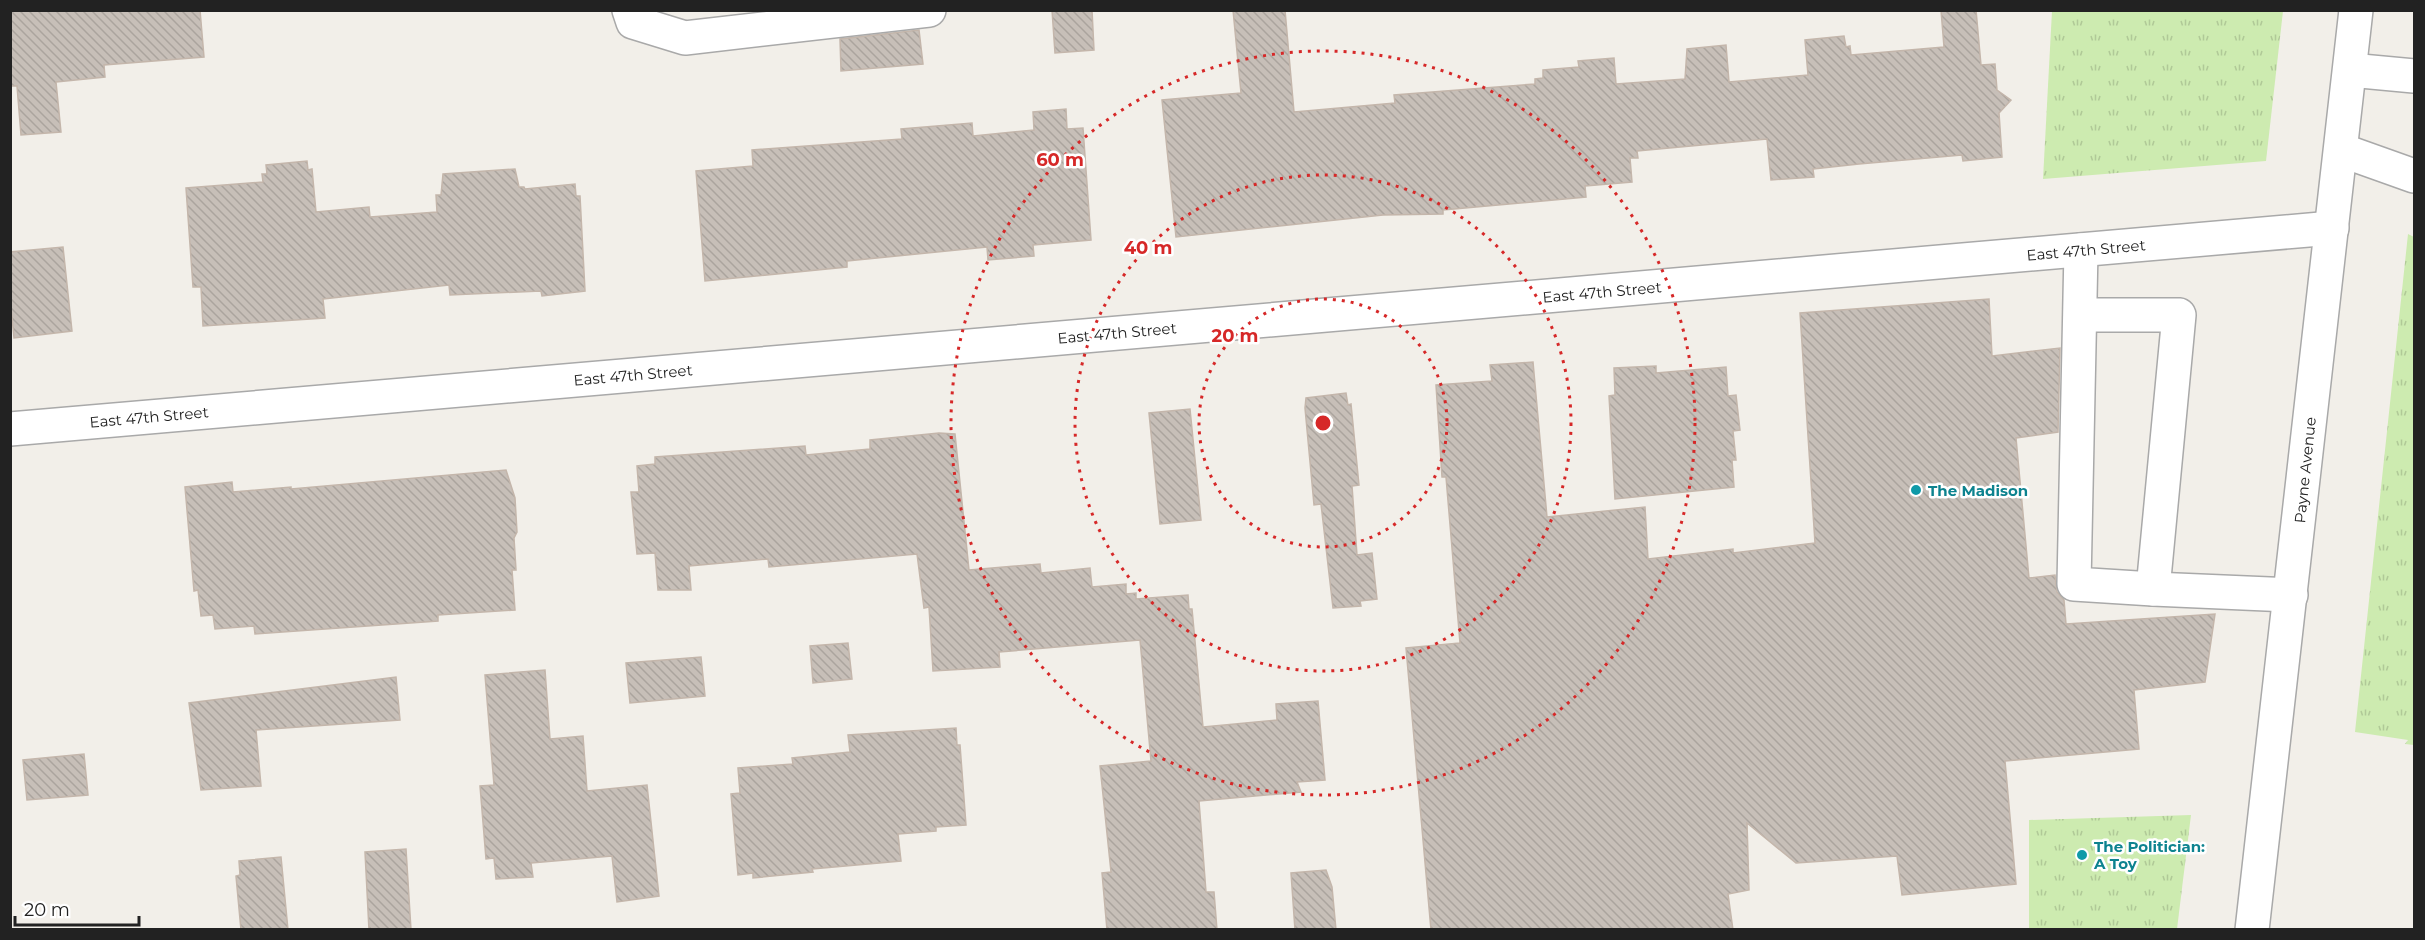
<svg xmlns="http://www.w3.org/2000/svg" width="2425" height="940" viewBox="0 0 2425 940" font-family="Montserrat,sans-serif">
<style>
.grass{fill:url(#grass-tufts)}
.building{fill:url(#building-back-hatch);stroke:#c4b6ab;stroke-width:1.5}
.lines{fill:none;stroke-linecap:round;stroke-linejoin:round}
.minor-casing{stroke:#a9a9a9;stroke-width:36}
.minor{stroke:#fff;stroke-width:33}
.ring{fill:none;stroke:#d62828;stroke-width:3;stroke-dasharray:3 6}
.culture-dot{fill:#0f9aa8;stroke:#fff;stroke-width:2}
.labels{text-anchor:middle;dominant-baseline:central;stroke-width:5;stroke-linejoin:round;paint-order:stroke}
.street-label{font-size:15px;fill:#222;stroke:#fff}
.culture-label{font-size:15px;font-weight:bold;fill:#0d838f;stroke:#fff;text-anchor:start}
.centre{fill:#d62828;stroke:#fff;stroke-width:3}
.ring-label{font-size:18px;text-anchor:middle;font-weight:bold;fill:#d62828;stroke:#fff;stroke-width:5;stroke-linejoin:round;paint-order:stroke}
</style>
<defs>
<pattern id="grass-tufts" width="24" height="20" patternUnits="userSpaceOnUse" patternTransform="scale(1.5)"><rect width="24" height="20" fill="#cdebb0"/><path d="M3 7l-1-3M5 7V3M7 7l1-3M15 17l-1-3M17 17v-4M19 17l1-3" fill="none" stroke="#b0c997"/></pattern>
<pattern id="building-back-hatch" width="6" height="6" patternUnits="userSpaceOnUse" patternTransform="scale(1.5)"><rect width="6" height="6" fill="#c7bfb8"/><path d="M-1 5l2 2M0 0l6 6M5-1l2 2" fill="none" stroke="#aba49e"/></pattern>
</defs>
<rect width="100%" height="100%" fill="#f2efe9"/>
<g class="grass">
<path d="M2052,11H2283L2266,161L2043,179Z"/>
<path d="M2408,234L2414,237V745L2405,744L2408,740L2355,732Z"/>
<path d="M2191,815L2177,929H2029V820Z"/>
</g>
<g class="building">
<path d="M10,10H200L204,57L104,65L105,77L56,82L61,132L21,135L17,86H10Z"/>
<path d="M1052,10H1092L1094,50L1055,53Z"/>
<path d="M1233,10H1285L1294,112L1395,103L1394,95L1535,84V79L1543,78V70L1579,67L1578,61L1614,58L1616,84L1685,79L1687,49L1726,45L1729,82L1808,75L1805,40L1844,36L1846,47L1850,46L1851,55L1944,47L1941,10H1976L1981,65L1995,64L1997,90L2011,100L1999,113L2002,157L1963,161L1962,155L1859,164L1813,169L1814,177L1771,180L1767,139L1637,151L1638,158H1630L1632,182L1585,186L1586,197L1443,210V214L1383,215L1176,237L1162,100L1241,93Z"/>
<path d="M919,30L923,64L841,71L840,39Z"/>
<path d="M1066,109L1067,129L1083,128L1091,240L1033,245L1034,256L988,260L987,247L847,261V267L705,281L696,171L753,166L752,150L902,139L901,129L972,123L973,136L1034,130L1033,112Z"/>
<path d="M307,161L308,170L312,169L316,212L369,207L370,217L437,212L436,195H441L443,174L515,169L519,187H524L525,189L575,184L576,196H580L585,291L542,296L541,291L450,295L449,285L323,299L325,318L203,326L201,287H193L186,188L263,182L262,174H267L266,165Z"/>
<path d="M63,247L72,331L14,338L10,298V252Z"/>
<path d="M1989,299L1992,356L2060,348L2058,432L2016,438L2029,578L2055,575L2057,592L2064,600L2066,624L2215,614L2205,682L2134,690L2139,749L2005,761L2016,884L1902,895L1897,856L1796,863L1747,823L1749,890L1728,894L1733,930H1431L1406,648L1460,643L1446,477H1442L1436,385L1492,381L1490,365L1533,362L1547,517L1645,507L1648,559L1733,549V553L1815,543L1800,313Z"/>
<path d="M1656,366V373L1726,367L1728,396L1736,395L1740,430L1733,431L1736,460H1732L1734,487L1615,499L1609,396L1615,395L1614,368Z"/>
<path d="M1346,393L1348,405L1351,404L1359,485L1352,486L1357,555L1372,553L1377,599L1360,601L1361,606L1333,608L1321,504L1314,505L1305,408L1306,398Z"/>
<path d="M1190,409L1201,520L1160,524L1149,413Z"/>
<path d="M939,433L955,434L969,570L1040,564L1041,573L1090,568L1092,587L1126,584V594L1136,593V599L1188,595L1189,609H1192L1203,727L1277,720L1276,704L1318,701L1325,780L1297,782L1301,792L1199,801L1206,892H1214L1217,930H1107L1102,873L1111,872L1100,766L1151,761L1140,640L999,652L1000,667L933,671L929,607L924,608L917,554L769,567L768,559L689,566L691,590H658L655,553L637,554L631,492H639L637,466L655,464V457L805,446L806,455L870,449V440Z"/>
<path d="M506,470L515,498L517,532L514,538L516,570H512L515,610L438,615V621L255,634L254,626L215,629L213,615L201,616L198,590L194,591L185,487L232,482L233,492L291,487V489Z"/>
<path d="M848,643L852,679L813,683L810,646Z"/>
<path d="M701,657L705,696L630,703L626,663Z"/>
<path d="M545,670L550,739L583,736L587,791L647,785L659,896L617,902L612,856L531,863L533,877L496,879L494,858L486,859L480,786L494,785L485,675Z"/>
<path d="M396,677L400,720L256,730L261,786L201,790L189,703Z"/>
<path d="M956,728L957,745H960L966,825L936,827V831L898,834L901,861L812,869L813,872L753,878V873L738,875L731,794L740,793L738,768L793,764L792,758L850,752L848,735Z"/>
<path d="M84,754L88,795L27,800L23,760Z"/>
<path d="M406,849L411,930H369L365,852Z"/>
<path d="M281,857L288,930H241L236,876L240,875L239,861Z"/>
<path d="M1326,870L1332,887L1336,930H1295L1291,873Z"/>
</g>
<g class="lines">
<g class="minor-casing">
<g id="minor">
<path d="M629,10L633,22L685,38L929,10"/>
<path d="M2350,70L2414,76"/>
<path d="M2341,150L2414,176"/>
<path d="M2081,250L2074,584L2153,589L2179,315H2081"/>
<path d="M10,429L2332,228"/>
<path d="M2153,589L2291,595"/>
<path d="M2252,930L2356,10"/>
</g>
</g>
<use href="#minor" class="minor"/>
</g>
<g class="ring">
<circle cx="1323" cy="423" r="124"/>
<circle cx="1323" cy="423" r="248"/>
<circle cx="1323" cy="423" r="372"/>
</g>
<g class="culture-dot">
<circle cx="1916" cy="490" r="6"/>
<circle cx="2082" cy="855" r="6"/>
</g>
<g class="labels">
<g class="street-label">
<text transform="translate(2086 250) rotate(-5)">East 47th Street</text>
<text transform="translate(1602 292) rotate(-5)">East 47th Street</text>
<text transform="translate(1117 333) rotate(-5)">East 47th Street</text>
<text transform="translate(633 375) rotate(-5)">East 47th Street</text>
<text transform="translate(149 417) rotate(-5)">East 47th Street</text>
<text transform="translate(2305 470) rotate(-84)">Payne Avenue</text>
</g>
<g class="culture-label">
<text x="1928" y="490">The Madison</text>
<text x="2094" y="846">The Politician:<tspan x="2094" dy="17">A Toy</tspan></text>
</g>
</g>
<circle cx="1323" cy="423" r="9" class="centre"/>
<g class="ring-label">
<text x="1060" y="166">60 m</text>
<text x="1148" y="254">40 m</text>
<text x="1235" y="342">20 m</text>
</g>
<rect width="2425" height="940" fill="none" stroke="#222222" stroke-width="24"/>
<path d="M15 916v9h124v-9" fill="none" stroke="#222222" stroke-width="3"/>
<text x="24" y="916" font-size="18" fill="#222222" stroke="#ffffff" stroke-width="4.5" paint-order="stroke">20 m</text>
</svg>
